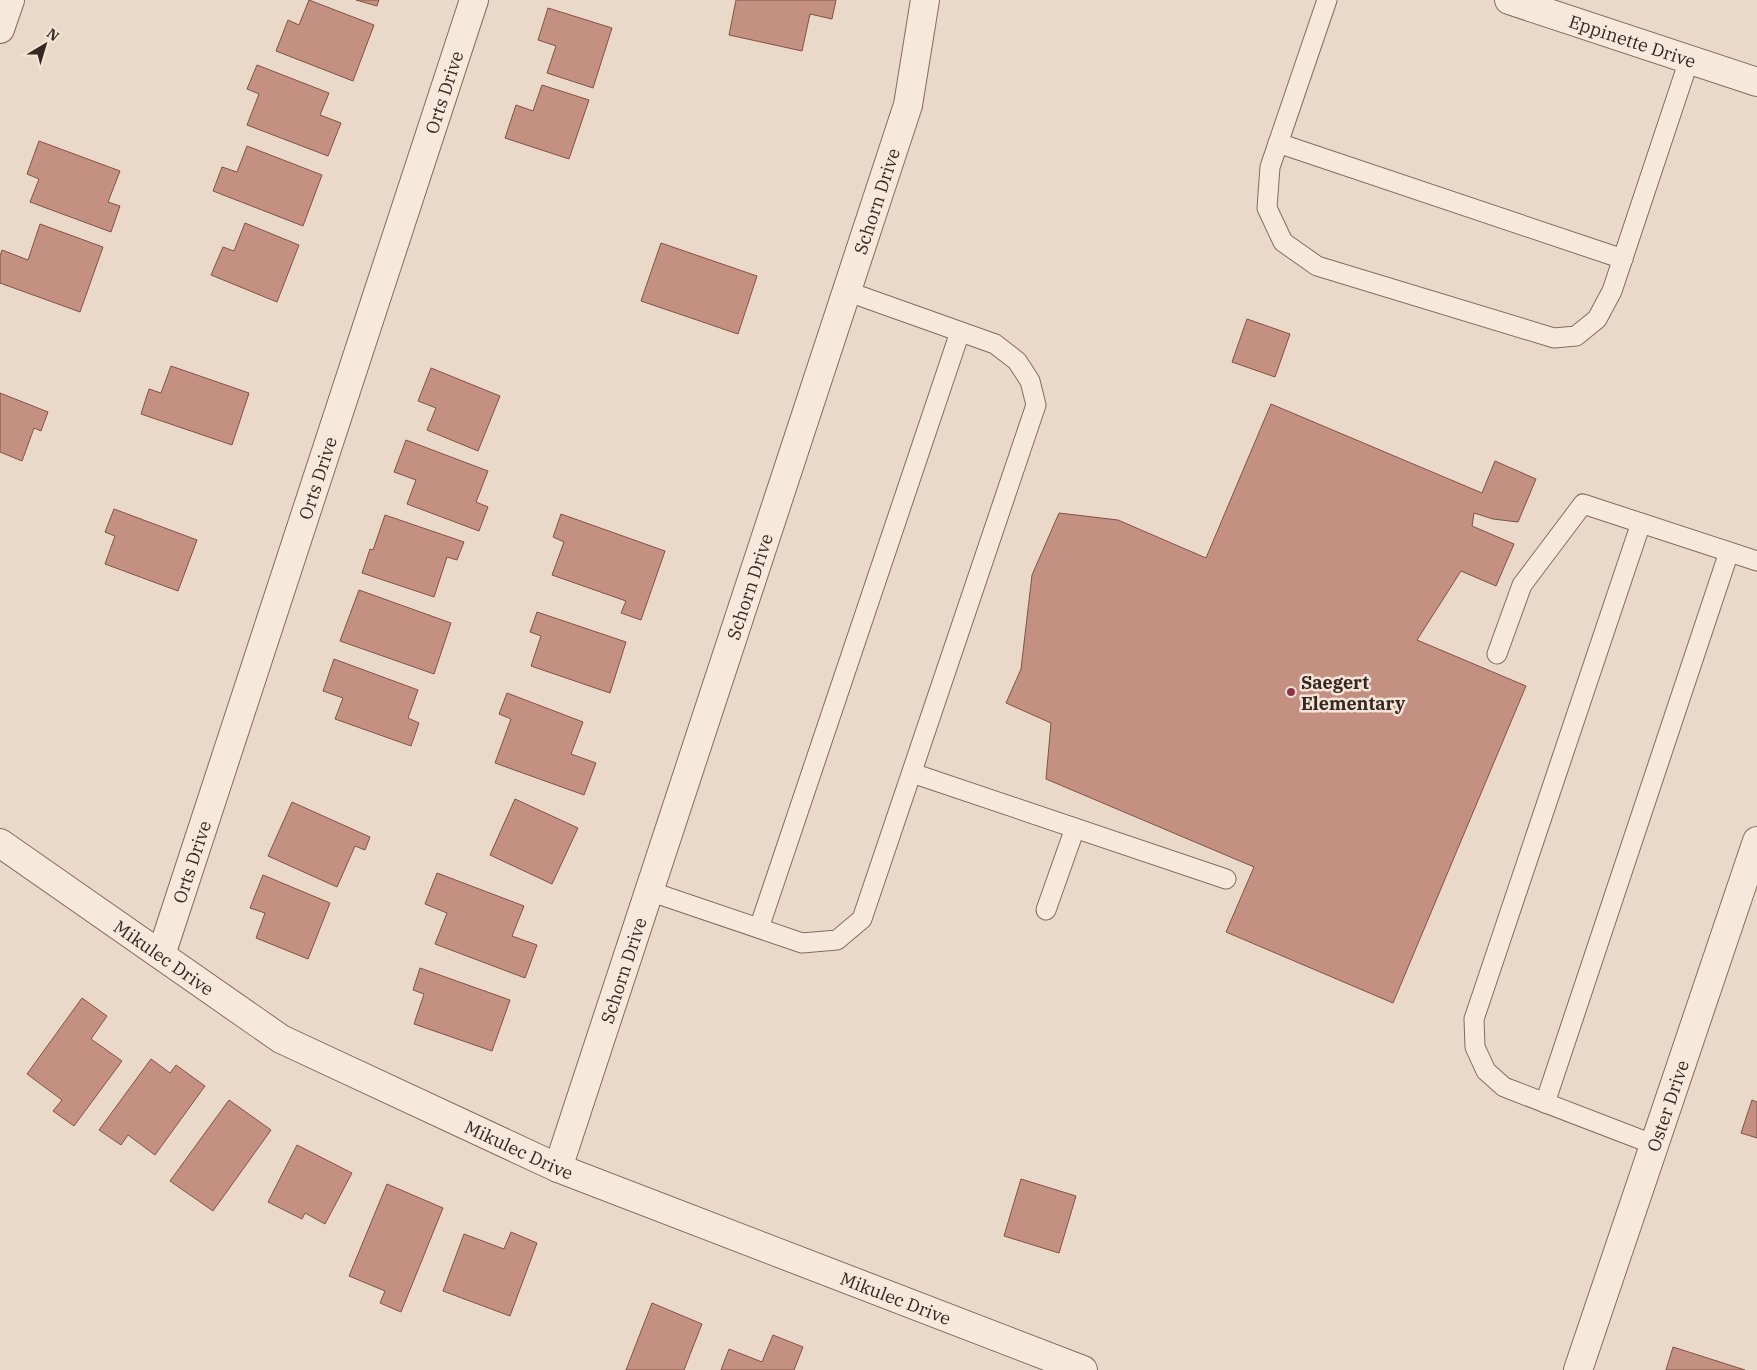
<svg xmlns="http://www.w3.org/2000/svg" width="1757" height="1370" viewBox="0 0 1757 1370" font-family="'IBM Plex Serif',serif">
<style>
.building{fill:#c49082;stroke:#815247}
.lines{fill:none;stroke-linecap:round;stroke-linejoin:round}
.service-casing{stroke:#846b5f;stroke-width:21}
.minor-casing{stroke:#846b5f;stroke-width:30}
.service{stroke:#f6e8db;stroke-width:19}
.minor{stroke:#f6e8db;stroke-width:28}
.poi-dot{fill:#8d3548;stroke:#f2e5d7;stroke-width:2}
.labels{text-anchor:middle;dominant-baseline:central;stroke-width:5;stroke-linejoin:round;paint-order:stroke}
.street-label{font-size:18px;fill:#362721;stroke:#f2e5d7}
.poi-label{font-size:18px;font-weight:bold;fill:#362721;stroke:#f2e5d7;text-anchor:start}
</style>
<rect width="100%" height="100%" fill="#ead9c8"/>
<g class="building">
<path d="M309,0L374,25L353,81L276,51L288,20L299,25Z"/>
<path d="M356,0H379L377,6Z"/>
<path d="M736,0H836L832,19L810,14L802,51L729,35Z"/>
<path d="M548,8L612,28L593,88L547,73L556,46L538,40Z"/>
<path d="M257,65L329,93L320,115L341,123L328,156L247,125L259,94L247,89Z"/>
<path d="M542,85L589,100L569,159L505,138L516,105L533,111Z"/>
<path d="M39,141L120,171L108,202L120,206L111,232L30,202L39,179L27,174Z"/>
<path d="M247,146L322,175L303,226L213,191L222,167L237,172Z"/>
<path d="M245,223L299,245L277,302L211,275L223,247L234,251Z"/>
<path d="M40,224L103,247L80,312L0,283V256L2,250L28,260Z"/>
<path d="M661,243L757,276L738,334L641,301Z"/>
<path d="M1247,319L1290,334L1275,377L1232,362Z"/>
<path d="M171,366L249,393L232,445L141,414L149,389L161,393Z"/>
<path d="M431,368L500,396L478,451L427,430L436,408L418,401Z"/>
<path d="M0,393L48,412L41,431L34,428L22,461L0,452Z"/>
<path d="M1271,404L1482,493L1495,461L1536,479L1518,522L1493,519L1474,513L1472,526L1514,544L1496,586L1461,571L1417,640L1526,686L1393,1003L1226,932L1254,867L1046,779L1051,723L1006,703L1021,669L1032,575L1059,513L1118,520L1206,558Z"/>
<path d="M406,440L488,471L476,502L488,507L479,531L407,504L416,480L394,472Z"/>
<path d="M114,509L197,540L178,591L105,564L115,536L105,532Z"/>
<path d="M561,514L665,551L641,620L621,613L626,601L552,575L564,542L553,537Z"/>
<path d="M385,515L464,542L457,560L447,557L434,597L362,573L370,549L373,550Z"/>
<path d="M359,590L451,623L434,674L340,641Z"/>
<path d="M537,612L626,642L610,693L531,666L541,636L530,632Z"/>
<path d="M334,659L418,690L408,718L419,723L411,746L335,719L343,698L323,691Z"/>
<path d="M507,693L583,722L571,754L596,763L584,795L495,763L511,719L499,714Z"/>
<path d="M515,799L578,828L552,884L490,855Z"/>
<path d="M292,802L370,837L365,850L355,846L337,887L268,856Z"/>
<path d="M437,873L524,906L512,936L537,945L525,978L435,944L447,913L425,904Z"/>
<path d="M263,875L330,903L308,959L256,938L265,913L250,908Z"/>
<path d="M420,968L510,1000L492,1051L414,1024L424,994L413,990Z"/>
<path d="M82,998L107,1016L91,1039L122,1061L74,1126L53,1111L62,1100L27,1074Z"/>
<path d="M151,1059L170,1073L176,1065L205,1086L155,1155L128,1135L121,1145L99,1130Z"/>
<path d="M229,1100L271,1130L213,1211L170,1181Z"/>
<path d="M1752,1100L1757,1102V1138L1741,1133Z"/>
<path d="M297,1145L352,1173L325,1224L305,1213L302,1219L268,1202Z"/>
<path d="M1021,1179L1076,1196L1059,1253L1004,1236Z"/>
<path d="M387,1184L443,1208L401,1312L380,1303L385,1291L349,1276Z"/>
<path d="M511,1232L537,1243L510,1316L443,1291L464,1234L504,1249Z"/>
<path d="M652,1303L702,1324L684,1370H626Z"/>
<path d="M773,1335L803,1347L794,1370H721L729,1349L762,1362Z"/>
<path d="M1673,1347L1745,1370H1666Z"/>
</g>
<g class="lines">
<g class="service-casing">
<g id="service">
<path d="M1327,0L1270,167L1267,208L1283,242L1317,266L1554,338L1576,336L1597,319L1612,291L1689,60"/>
<path d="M1278,143L1623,259"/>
<path d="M1641,523L1474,1019L1475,1047L1486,1071L1504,1087L1655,1145"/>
<path d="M1497,654L1522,585L1583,504L1757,561"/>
<path d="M912,773L1226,879"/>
<path d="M649,891L802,943L837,940L862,919L1036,405L1030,381L1017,361L995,344L846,291"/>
<path d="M1046,910L1075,828"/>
<path d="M759,928L960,332"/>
<path d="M1545,1103L1729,552"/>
</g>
</g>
<g class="minor-casing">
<g id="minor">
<path id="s1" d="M1509,0L1757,82"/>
<path d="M0,29L10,0"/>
<path id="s2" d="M0,843L281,1039L558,1168L1083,1370"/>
<path id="s3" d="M161,955L474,0"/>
<path id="s4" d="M558,1168L908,105L925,0"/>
<path id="s5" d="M1578,1370L1757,841"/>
</g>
</g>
<use href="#service" class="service"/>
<use href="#minor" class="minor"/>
</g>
<circle class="poi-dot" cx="1291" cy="692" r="5"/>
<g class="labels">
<g class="street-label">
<text stroke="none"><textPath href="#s1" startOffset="130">Eppinette Drive</textPath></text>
<text stroke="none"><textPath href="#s3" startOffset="908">Orts Drive</textPath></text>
<text stroke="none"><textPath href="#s4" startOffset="1018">Schorn Drive</textPath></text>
<text stroke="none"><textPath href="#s3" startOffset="502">Orts Drive</textPath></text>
<text stroke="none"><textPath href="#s4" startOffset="612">Schorn Drive</textPath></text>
<text stroke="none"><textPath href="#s3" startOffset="98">Orts Drive</textPath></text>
<text stroke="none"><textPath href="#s2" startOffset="200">Mikulec Drive</textPath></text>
<text stroke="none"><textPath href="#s4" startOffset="208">Schorn Drive</textPath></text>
<text stroke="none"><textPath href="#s5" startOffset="279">Oster Drive</textPath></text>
<text stroke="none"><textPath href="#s2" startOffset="605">Mikulec Drive</textPath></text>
<text stroke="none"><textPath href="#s2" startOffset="1010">Mikulec Drive</textPath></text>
</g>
<g class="poi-label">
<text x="1301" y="682">Saegert<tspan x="1301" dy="21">Elementary</tspan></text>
</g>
</g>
<g transform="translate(45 45) rotate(38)" stroke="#f2e5d7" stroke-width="4" paint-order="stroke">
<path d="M0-4L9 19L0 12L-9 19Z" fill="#362721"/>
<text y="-8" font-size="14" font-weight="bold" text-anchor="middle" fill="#362721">N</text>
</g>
</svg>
